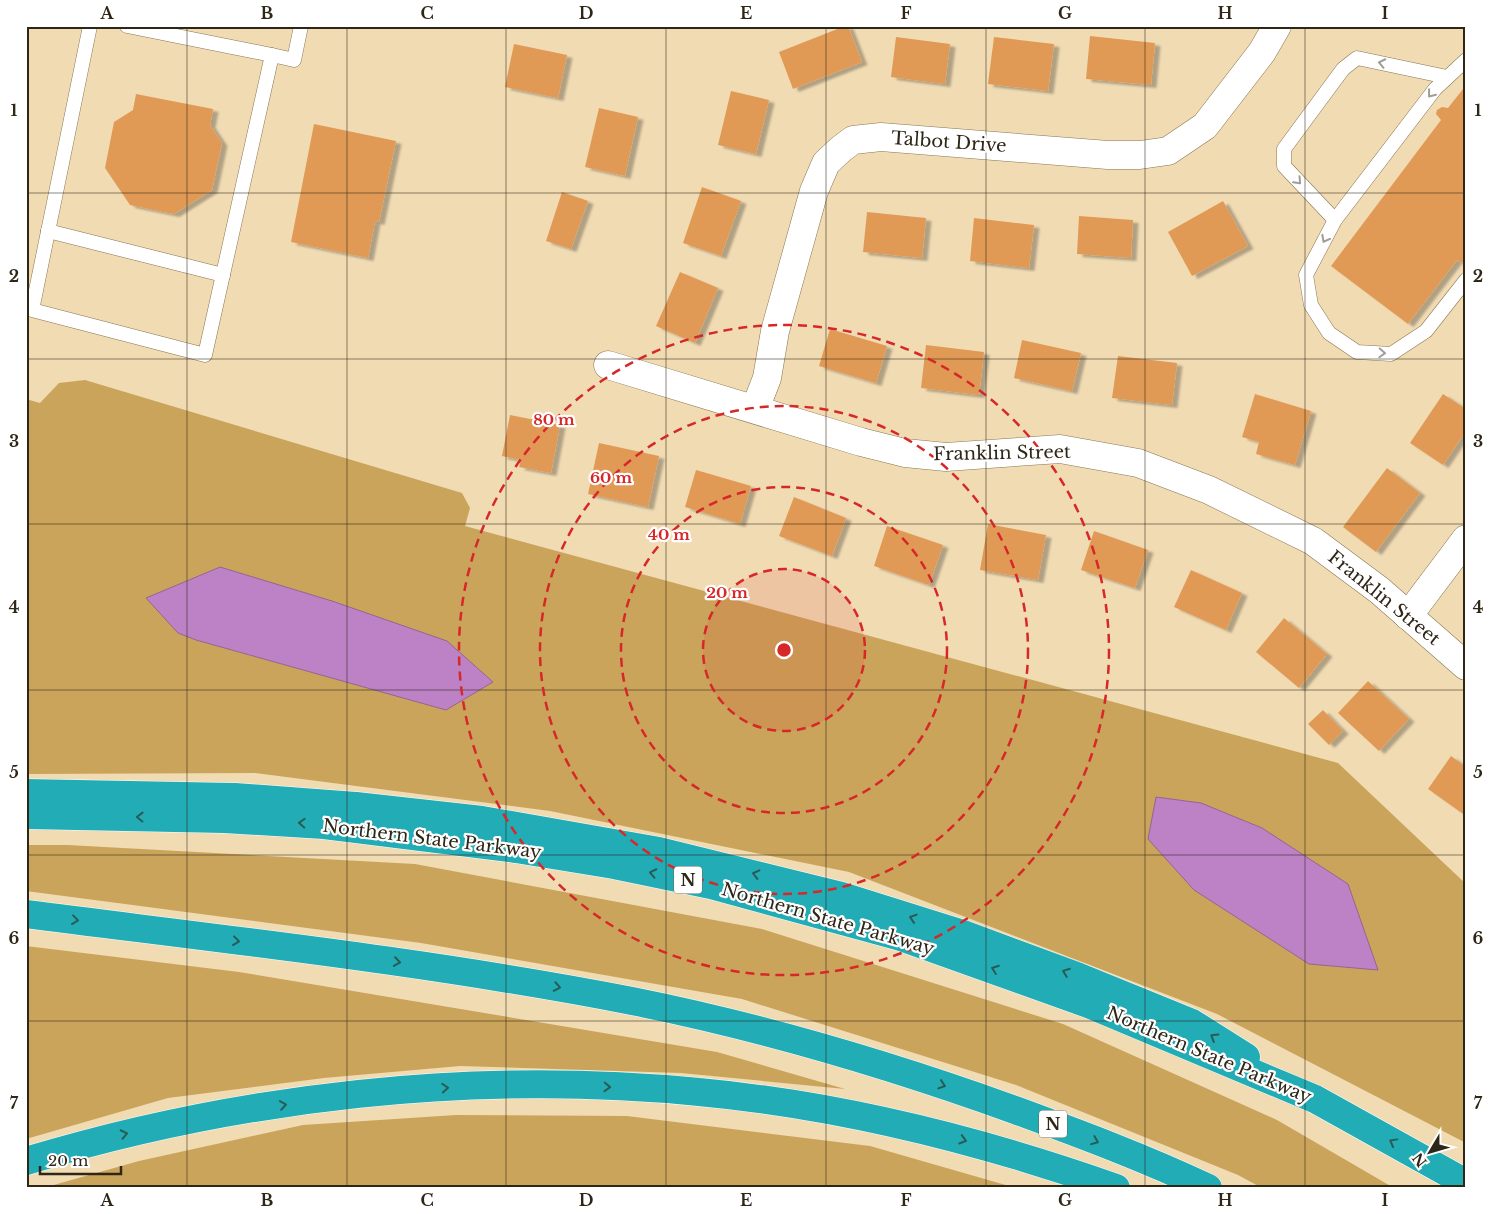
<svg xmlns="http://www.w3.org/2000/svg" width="1492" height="1214" viewBox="0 0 1492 1214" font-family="'Libre Baskerville',serif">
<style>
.green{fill:#cba45b}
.water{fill:#bd81c6;stroke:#926692}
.building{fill:#e19a57;filter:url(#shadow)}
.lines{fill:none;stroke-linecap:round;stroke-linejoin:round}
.service-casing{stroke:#8a7652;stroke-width:15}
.minor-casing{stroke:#8a7652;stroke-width:29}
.motorway-casing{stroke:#fff;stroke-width:29}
.service{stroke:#fff;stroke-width:14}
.minor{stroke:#fff;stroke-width:28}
.motorway{stroke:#22acb5;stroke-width:28}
.oneway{stroke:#a19d97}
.oneway2{stroke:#295c56}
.grid{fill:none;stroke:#2e2617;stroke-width:1;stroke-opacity:0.55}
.ring{fill:none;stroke:#d62828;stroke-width:2.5;stroke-dasharray:9 6}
.labels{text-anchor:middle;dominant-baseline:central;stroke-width:4.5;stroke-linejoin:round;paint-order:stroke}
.shield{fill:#fff;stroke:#6d675d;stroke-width:1}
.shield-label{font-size:16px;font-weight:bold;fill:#2e2617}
.street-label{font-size:18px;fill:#2e2617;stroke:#fff}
.centre{fill:#d62828;stroke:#fff;stroke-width:2.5}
.ring-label{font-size:15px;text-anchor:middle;font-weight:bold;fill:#d62828;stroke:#fff;stroke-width:4.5;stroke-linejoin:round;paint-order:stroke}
.neatline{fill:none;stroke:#2e2617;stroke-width:2}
.grid-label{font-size:16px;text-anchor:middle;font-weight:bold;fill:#2e2617}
</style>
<defs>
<filter id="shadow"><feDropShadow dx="5.5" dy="3" stdDeviation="1" flood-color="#0004"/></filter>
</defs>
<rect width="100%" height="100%" fill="#f1dbb3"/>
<g class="green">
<path d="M85,380L462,493L470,508L465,526L1338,763L1466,884V1143L1217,1014L849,872L550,811L255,773L26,774V399L40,403L59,383Z"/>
<path d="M26,845H68L415,864L762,929L1063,1024L1277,1120L1394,1188H1262L1238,1175L1016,1085L742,999L421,943L26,891Z"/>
<path d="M26,946L239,972L717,1052L845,1089L681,1073L460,1066L324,1078L168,1098L26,1139Z"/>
<path d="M456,1115L627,1116L870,1146L1016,1188H43L139,1161L303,1125Z"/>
</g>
<g class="water">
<path d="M220,567L332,601L447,641L493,682L446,710L196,640L178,633L146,598Z"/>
<path d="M1156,797L1201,803L1262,828L1348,884L1378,970L1309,964L1194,890L1148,839Z"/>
</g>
<g class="building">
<path d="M845,26H848L862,62L793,89L779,52Z"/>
<path d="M1090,36L1155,43L1151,85L1086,79Z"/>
<path d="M896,37L950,44L945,84L891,77Z"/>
<path d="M994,37L1054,44L1048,91L988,84Z"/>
<path d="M514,44L567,55L558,98L505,87Z"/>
<path d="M1463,89L1466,91V258L1462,263L1457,260L1408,324L1331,266L1441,120L1436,114L1437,110L1442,107L1448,108Z"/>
<path d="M731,91L769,100L756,154L718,145Z"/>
<path d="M136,94L213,109L210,125L222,143L212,190L174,214L130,205L105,168L114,122L133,110Z"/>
<path d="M599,108L638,117L625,176L585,167Z"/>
<path d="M314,124L396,141L379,222L375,221L368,258L291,242Z"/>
<path d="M702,187L741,201L721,256L683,243Z"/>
<path d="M562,192L588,201L571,249L546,241Z"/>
<path d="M1223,201L1248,246L1192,276L1168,232Z"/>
<path d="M867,212L926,218L922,258L863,252Z"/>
<path d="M1079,216L1133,220L1131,258L1077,254Z"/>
<path d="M974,218L1034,225L1029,268L970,261Z"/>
<path d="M680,272L718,288L695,343L656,326Z"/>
<path d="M830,329L887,346L876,383L819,366Z"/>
<path d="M1022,340L1081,353L1072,391L1014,378Z"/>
<path d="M926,345L984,352L979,395L921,388Z"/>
<path d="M1118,356L1177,363L1172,405L1112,398Z"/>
<path d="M1255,394L1311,411L1295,465L1256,454L1259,442L1242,437Z"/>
<path d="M1443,394L1466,409V431L1443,465L1410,443Z"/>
<path d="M510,415L560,425L551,473L519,467L521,460L502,456Z"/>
<path d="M599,443L659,456L648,507L588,494Z"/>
<path d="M1387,468L1420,493L1376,552L1343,527Z"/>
<path d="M696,470L751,486L740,524L685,507Z"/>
<path d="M794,497L846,518L832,556L779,536Z"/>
<path d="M988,524L1046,535L1038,580L980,570Z"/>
<path d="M887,526L943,545L929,585L874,566Z"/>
<path d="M1094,531L1148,550L1135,588L1081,570Z"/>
<path d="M1191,570L1242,593L1226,630L1174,607Z"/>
<path d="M1284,618L1327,654L1299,688L1256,652Z"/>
<path d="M1368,681L1409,719L1379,751L1338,713Z"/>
<path d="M1323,710L1343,731L1329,745L1308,724Z"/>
<path d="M1451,756L1466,767V816L1428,789Z"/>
</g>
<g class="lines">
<g class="service-casing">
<g id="service">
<path d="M90,26L32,310L205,355L272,55L294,60L301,26"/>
<path d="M127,26L272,55"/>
<path d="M1466,60L1435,89L1335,220L1306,275L1311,305L1329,333L1357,352L1391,354L1426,331L1466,280"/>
<path d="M1335,220L1284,166V149L1343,69L1357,58L1447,77"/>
<path d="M48,231L223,275"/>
</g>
</g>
<g class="minor-casing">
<g id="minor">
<path d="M608,365L861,442L905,453L946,457L1060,449L1138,463L1209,490L1313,541L1379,590L1466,666"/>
<path d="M755,409L767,378L775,331L814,191L826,163L841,149L853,140L881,137L1108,155H1140L1168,151L1205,126L1262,52L1277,26"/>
<path d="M1408,616L1466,539"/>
</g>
</g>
<g class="motorway-casing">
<g id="motorway">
<path d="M26,793L235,797L356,806L482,820L659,851L842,896L960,933L1079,977L1192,1023L1246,1057"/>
<path d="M26,815L224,819L324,825L516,849L614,865L711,885L901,937L1091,1005L1315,1099L1466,1183"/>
<path d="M26,914C229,940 432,962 632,1001C762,1027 890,1065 1015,1110C1080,1134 1145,1158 1208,1188"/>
<path d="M26,1161C241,1096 474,1070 699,1092C840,1105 983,1141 1116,1188"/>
</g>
</g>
<use href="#service" class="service"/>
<use href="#minor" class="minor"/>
<use href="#motorway" class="motorway"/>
</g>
<defs><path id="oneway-chevron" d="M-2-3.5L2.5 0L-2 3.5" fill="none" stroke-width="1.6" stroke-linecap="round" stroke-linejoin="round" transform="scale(1.25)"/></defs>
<g class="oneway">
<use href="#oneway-chevron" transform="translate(1382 63) rotate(-168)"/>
<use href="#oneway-chevron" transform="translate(1431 94) rotate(128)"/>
<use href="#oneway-chevron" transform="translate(1298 181) rotate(47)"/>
<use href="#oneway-chevron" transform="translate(1325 239) rotate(118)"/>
<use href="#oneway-chevron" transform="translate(1382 353) rotate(3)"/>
</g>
<g class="oneway2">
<use href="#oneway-chevron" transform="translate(140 817) rotate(-179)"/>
<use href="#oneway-chevron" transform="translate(302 823) rotate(-177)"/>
<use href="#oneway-chevron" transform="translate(653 873) rotate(-168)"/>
<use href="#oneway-chevron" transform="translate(756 874) rotate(-166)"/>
<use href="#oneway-chevron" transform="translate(913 918) rotate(-162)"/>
<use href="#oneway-chevron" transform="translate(75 920) rotate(7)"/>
<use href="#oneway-chevron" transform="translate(236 941) rotate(7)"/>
<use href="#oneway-chevron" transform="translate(397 962) rotate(8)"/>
<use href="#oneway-chevron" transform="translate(995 969) rotate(-160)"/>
<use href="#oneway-chevron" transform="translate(1066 972) rotate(-159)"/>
<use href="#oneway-chevron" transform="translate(557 987) rotate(11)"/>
<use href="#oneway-chevron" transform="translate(1214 1037) rotate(-148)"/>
<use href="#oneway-chevron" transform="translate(942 1085) rotate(18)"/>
<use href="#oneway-chevron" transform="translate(607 1087) rotate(2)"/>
<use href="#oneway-chevron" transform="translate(445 1088) rotate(-4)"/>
<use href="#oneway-chevron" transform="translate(283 1105) rotate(-8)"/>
<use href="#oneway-chevron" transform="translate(124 1134) rotate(-12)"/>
<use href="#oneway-chevron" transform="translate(963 1140) rotate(16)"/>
<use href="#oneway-chevron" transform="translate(1095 1141) rotate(22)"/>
<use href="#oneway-chevron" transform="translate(1393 1142) rotate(-151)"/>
</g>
<path class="grid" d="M187,26V1188M347,26V1188M506,26V1188M666,26V1188M826,26V1188M986,26V1188M1145,26V1188M1305,26V1188M26,193H1466M26,359H1466M26,524H1466M26,690H1466M26,855H1466M26,1021H1466"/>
<circle cx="784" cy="650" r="81" fill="#d62828" fill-opacity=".12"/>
<g class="ring">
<circle cx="784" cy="650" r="81"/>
<circle cx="784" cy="650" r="163"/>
<circle cx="784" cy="650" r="244"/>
<circle cx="784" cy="650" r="325"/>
</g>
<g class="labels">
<g class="shield">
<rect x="674" y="866.5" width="28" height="27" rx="4"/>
<rect x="1039" y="1110.5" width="28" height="27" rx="4"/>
</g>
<g class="shield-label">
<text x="688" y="880">N</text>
<text x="1053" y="1124">N</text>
</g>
<g class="street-label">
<text transform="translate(949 142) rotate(4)">Talbot Drive</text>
<text transform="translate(1002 453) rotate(-1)">Franklin Street</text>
<text transform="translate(1384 598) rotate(39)">Franklin Street</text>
<text transform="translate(432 839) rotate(7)">Northern State Parkway</text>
<text transform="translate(828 919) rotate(16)">Northern State Parkway</text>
<text transform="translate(1209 1055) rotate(23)">Northern State Parkway</text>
</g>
</g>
<circle cx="784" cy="650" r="8" class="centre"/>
<g class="ring-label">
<text x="554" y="425">80 m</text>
<text x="611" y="483">60 m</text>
<text x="669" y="540">40 m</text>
<text x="727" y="598">20 m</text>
</g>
<rect width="1492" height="1214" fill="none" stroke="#ffffff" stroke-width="55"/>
<g transform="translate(1430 1152) rotate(232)" stroke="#ffffff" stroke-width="4" paint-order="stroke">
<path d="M0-4L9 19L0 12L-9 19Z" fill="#2e2617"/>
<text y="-8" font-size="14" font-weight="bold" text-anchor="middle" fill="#2e2617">N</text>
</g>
<path d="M40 1166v8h81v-8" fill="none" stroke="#2e2617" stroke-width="2.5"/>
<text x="48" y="1166" font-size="15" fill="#2e2617" stroke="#ffffff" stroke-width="4" paint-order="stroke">20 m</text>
<rect x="28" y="28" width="1436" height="1158" class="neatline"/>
<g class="grid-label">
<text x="107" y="19">A</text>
<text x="267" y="19">B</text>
<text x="427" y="19">C</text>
<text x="586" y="19">D</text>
<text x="746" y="19">E</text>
<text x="906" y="19">F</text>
<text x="1065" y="19">G</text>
<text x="1225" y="19">H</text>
<text x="1385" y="19">I</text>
<text x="14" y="116">1</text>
<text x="1478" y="116">1</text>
<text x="14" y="282">2</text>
<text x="1478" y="282">2</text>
<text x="14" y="447">3</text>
<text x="1478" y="447">3</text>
<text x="14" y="613">4</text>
<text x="1478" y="613">4</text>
<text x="14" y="778">5</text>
<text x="1478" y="778">5</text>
<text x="14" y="944">6</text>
<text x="1478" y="944">6</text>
<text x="14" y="1109">7</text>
<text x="1478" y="1109">7</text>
<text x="107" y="1206">A</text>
<text x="267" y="1206">B</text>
<text x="427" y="1206">C</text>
<text x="586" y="1206">D</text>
<text x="746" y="1206">E</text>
<text x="906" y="1206">F</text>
<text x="1065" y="1206">G</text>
<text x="1225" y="1206">H</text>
<text x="1385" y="1206">I</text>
</g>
</svg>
